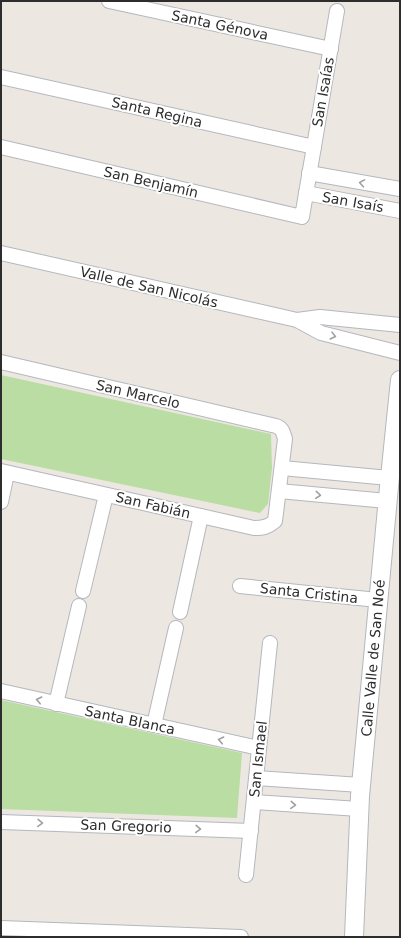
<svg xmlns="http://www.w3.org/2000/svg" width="401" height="938" viewBox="0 0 401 938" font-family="'DejaVu Sans',sans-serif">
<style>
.green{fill:#badda3}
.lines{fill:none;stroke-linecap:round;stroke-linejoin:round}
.minor-casing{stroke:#b4b7bf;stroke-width:16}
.tertiary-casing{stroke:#b4b7bf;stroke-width:20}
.minor{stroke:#fff;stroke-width:14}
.tertiary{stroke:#fff;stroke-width:18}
.oneway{stroke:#a0a0a0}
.labels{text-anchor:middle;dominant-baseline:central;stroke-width:4;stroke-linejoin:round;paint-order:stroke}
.street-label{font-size:14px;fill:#2d2d2d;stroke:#fff}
</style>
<rect width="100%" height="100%" fill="#ede7e1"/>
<g class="green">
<path d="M1,375L271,434L272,468L268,504L260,513L1,459Z"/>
<path d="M1,700L242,753L237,818L1,809Z"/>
</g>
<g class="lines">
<g class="minor-casing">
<g id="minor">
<path d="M109,1L331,49"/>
<path d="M1,77L314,147"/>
<path d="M1,147L302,217L337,11"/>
<path d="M309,173L400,189"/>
<path d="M306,193L400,211"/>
<path d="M1,253L297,320L321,333L400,353"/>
<path d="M297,320L320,317L400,325"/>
<path d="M1,362L276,426C282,428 283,432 285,439L275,521C268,527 263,528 254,528L1,471"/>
<path d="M282,468L389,478"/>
<path d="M279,491L387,501"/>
<path d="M1,502L7,473"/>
<path d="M240,586L378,600"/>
<path d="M83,591L106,495"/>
<path d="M180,612L201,516"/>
<path d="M1,691L259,748"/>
<path d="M56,704L79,606"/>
<path d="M154,725L176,628"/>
<path d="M256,778L361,785"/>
<path d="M254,802L359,809"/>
<path d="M1,822L251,831"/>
<path d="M246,875L270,643"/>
<path d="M1,928L241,937"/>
</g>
</g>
<g class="tertiary-casing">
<path id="tertiary" d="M354,937L360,796L389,487L400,380"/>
</g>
<use href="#minor" class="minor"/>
<use href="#tertiary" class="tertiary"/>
</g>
<defs><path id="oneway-chevron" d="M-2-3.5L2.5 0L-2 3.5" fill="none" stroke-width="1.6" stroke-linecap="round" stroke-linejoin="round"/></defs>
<g class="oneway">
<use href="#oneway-chevron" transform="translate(362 183) rotate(-170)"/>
<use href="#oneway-chevron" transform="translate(333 336) rotate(14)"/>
<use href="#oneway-chevron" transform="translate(318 495) rotate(5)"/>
<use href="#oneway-chevron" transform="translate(39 700) rotate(-167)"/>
<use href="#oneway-chevron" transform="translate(221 740) rotate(-168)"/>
<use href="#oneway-chevron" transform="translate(293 805) rotate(3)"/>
<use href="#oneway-chevron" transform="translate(40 823) rotate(2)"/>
<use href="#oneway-chevron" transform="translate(198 829) rotate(2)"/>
</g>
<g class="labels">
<g class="street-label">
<text transform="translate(220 25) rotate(12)">Santa Génova</text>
<text transform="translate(323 92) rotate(-80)">San Isaías</text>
<text transform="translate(157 112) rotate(13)">Santa Regina</text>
<text transform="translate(151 182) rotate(13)">San Benjamín</text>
<text transform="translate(353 202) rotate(10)">San Isaís</text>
<text transform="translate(149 287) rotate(13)">Valle de San Nicolás</text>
<text transform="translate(138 394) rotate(13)">San Marcelo</text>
<text transform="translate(153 505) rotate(13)">San Fabián</text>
<text transform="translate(309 593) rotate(6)">Santa Cristina</text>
<text transform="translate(373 658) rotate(-85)">Calle Valle de San Noé</text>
<text transform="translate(130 720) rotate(12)">Santa Blanca</text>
<text transform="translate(258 759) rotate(-84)">San Ismael</text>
<text transform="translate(126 826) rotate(2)">San Gregorio</text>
</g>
</g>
<rect width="401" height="938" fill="none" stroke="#2d2d2d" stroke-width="4"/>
</svg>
